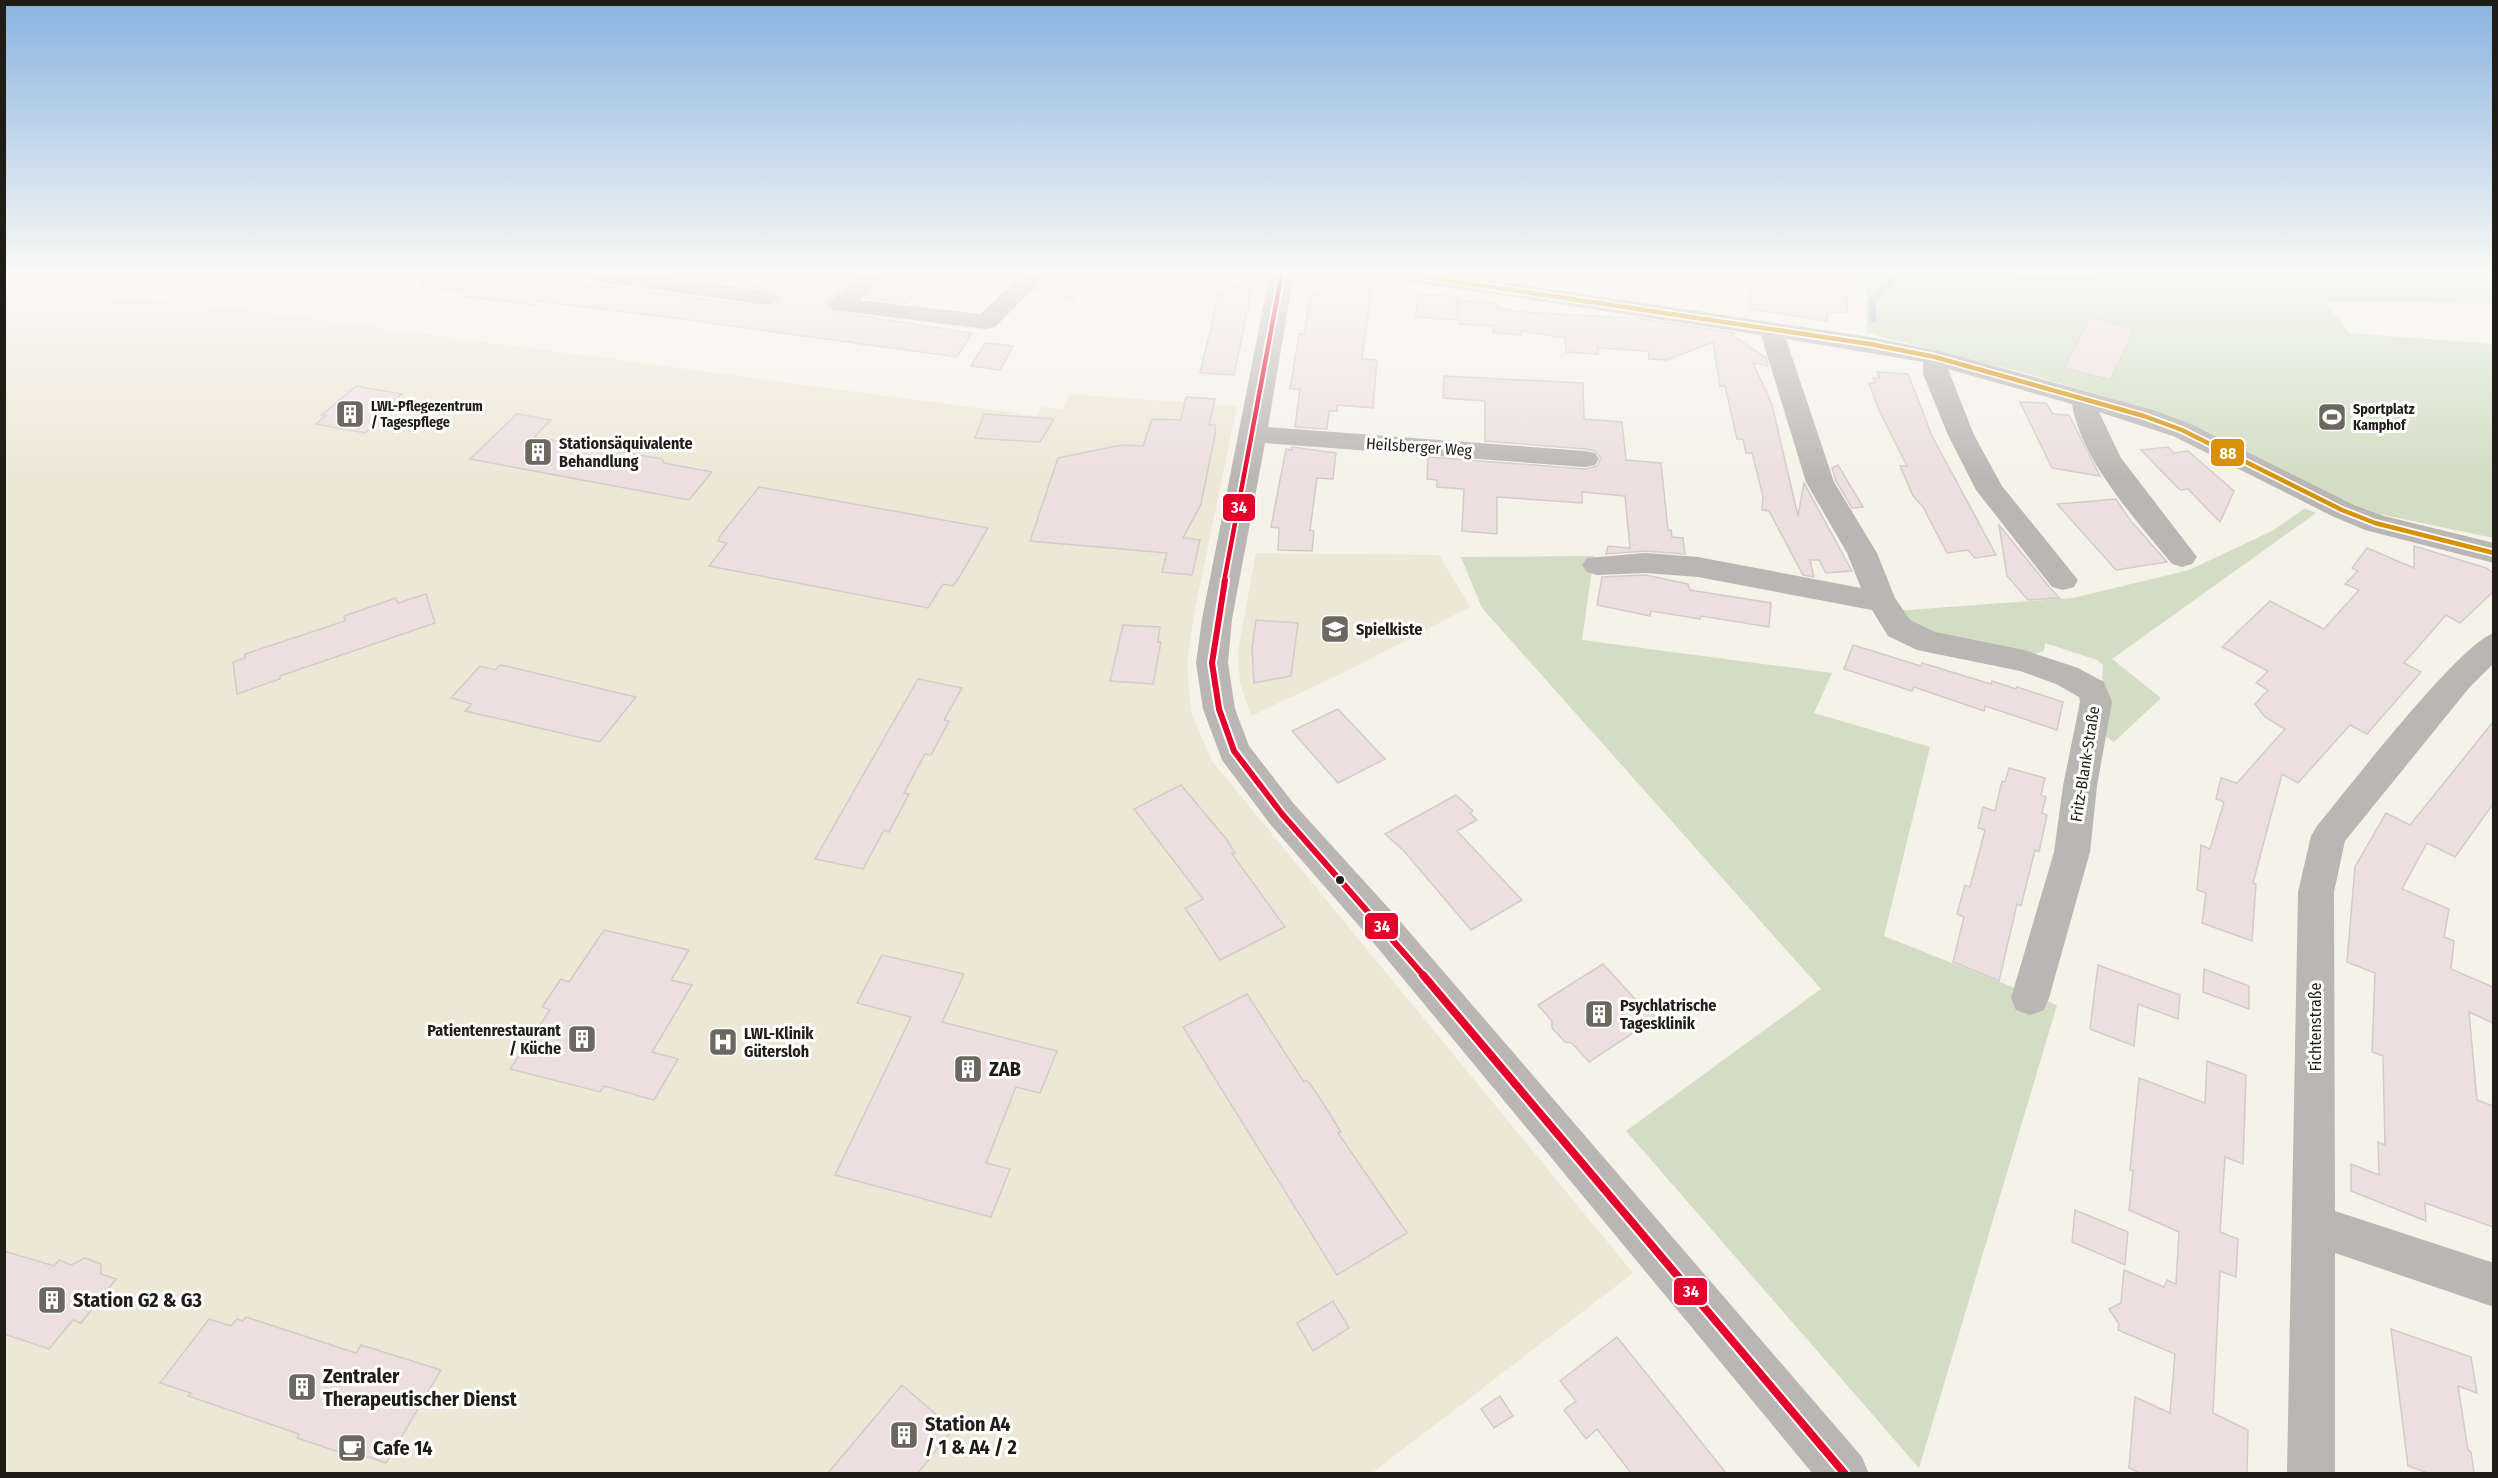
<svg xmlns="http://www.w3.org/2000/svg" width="2498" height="1478" viewBox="0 0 2498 1478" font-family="'Fira Sans Condensed',sans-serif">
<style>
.built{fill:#ede7d6}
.green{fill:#d2ddc4}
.water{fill:#9bb2d3}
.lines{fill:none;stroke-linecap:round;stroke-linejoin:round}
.stream{stroke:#9bb2d3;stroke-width:7}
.building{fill:#eddedf;stroke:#d1ccc9;stroke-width:1.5}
.minor{fill:#b9b6b3;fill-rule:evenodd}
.bus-1-far2-casing{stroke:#fff;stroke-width:8}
.bus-1-far1-casing{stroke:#fff;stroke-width:10}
.bus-1-casing{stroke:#fff;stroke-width:12}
.bus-2-casing{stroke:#fff;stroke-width:8}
.bus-1-far2{stroke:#e4002b;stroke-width:4.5}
.bus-1-far1{stroke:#e4002b;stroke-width:6}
.bus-1{stroke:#e4002b;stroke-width:8}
.bus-2{stroke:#d79103;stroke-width:4.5}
.bus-dot{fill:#201d17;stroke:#fff;stroke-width:2}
.labels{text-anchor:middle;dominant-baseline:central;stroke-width:6;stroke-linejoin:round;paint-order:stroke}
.far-poi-label{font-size:14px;font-weight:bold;fill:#201d17;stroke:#fff;text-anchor:start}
.poi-label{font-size:16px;font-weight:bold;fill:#201d17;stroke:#fff;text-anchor:start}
.street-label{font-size:16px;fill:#201d17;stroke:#fff}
.near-poi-label{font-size:20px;font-weight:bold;fill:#201d17;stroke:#fff;text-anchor:start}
.line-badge{stroke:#fff;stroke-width:2}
.badge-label{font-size:16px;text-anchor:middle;font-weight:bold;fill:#fff}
</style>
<rect width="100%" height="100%" fill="#f5f2e9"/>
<g class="built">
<path d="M4,289L216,306L1037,416L1041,407L1063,409L1069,394L1237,406L1194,614L1187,664L1191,712L1212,761L1633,1273L1372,1473H5Z"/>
<path d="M1256,553L1439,555L1470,607L1347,671L1251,716L1240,683L1238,651Z"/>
</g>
<g class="green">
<path d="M1865,272H1976L2006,279L2058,281L2103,279V272H2493V303L2325,302L2349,333L2493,344V538L2379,514L2348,502L2192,426L2148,409L2029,374L1867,333Z"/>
<path d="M2305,508L2316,513L2112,659L2161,698L2114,742L2099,732L2103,665L2097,660L2045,643L2044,651L2029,656L1930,636L1895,611L2073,598L2189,570L2274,530Z"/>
<path d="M1594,556L1582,640L1832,673L1814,713L1930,747L1884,936L2057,1005L1919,1468L1626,1131L1821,989L1482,608L1461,557Z"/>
</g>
<path class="water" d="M1976,272H2103L2105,274L2104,279C2072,285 2007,282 1976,272Z"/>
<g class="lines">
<path class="stream" d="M1873,319L1872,300L1901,272"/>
</g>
<g class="building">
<path d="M422,272H490L766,307L776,304L780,297L775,291L752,287L770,272H860L826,304L830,311L972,333L957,357L674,318L537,301L534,305L465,296L469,292L421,287Z"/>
<path d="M891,272H897L931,281L906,303L865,298Z"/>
<path d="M999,272H1022L1010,283L998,280Z"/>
<path d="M1052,272H1098L1072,299L1036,290Z"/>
<path d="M1752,272H1793L1847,280V313L1827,312V321L1749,309Z"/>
<path d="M1254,279L1234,375L1200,373L1219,294Z"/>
<path d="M1322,280L1372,284L1362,359L1377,360L1373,408L1337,405V411H1329L1327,429L1295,427L1300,389H1290L1299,334H1304L1311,293H1320Z"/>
<path d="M1418,294L1458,297L1457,320L1416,317Z"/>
<path d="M1460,301L1497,303V308L1522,312L1643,319L1735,333L1732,335L1766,358L1768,366L1753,363L1772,405L1798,516L1804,483L1852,571L1826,573L1819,560H1810L1814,577L1803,575L1769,511L1762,510L1763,496L1752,453H1746L1743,439H1737L1725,386H1720L1713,342L1667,360L1649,359L1648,351L1598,348V354L1566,352L1565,338L1521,331V335L1494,333L1493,326L1459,324Z"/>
<path d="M2091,317L2134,330L2110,380L2064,368Z"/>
<path d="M985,343L1013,346L1000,370L971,366Z"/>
<path d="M1877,372L1908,374L1932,436L1996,555L1975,558L1968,550L1947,553L1923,507L1913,496L1900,466H1907L1879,410L1869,383H1875L1873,378H1880Z"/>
<path d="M1444,376L1583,383L1584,419L1622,422L1626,460L1661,463L1668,530H1671L1672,537L1683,538L1685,554L1645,551L1606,554L1608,546L1630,548L1625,496L1582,492V503L1497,497V534L1462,531L1464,489L1437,487V480L1427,479L1428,457L1585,469L1597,466L1601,458L1595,451L1585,449L1485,441V401L1443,398Z"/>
<path d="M356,386L402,394L379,414L386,415L365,433L316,424L326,415H322Z"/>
<path d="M1186,397L1215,399L1209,425H1215V435L1201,504L1183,538L1200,540L1192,575L1162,572L1167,553L1030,541L1058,458L1121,445L1143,446L1152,419L1181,420Z"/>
<path d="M2020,402L2046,403L2053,414L2069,415L2100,476L2052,468Z"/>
<path d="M517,414L551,420L534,437L651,457L662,459L664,463L712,472L689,500L470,459Z"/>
<path d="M984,414L1054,419L1040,442L975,438Z"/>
<path d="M1292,447L1336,453L1333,479L1317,478L1310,530L1314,531L1312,551L1278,550L1279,528L1271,527L1286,449L1292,450Z"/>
<path d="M2168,447L2174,453L2188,451L2234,491L2220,522L2188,489L2180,490L2141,450Z"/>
<path d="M1838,465L1863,507L1852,508L1836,481L1832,468Z"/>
<path d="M759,487L988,528L957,581L953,586L943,584L928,608L709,566L727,543L718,541L720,536Z"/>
<path d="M2116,499L2130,520L2167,562L2116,570L2057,504Z"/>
<path d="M1999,525L2050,588L2060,598L2028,600L2007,576Z"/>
<path d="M2414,546L2486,568L2493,573V592L2460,623L2446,615L2404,663L2421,672L2367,734L2350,725L2298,783L2282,774L2253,883L2256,884L2252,941L2202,923L2206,893L2197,890L2201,845L2210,849L2224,802L2216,799L2221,778L2237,783L2285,729L2265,717L2255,704L2268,690L2256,683L2268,671L2222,647L2270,601L2324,629L2359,590L2345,584L2358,571L2352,568L2367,548L2414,568Z"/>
<path d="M1645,575L1688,584L1690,590L1771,603L1769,627L1701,616L1700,619L1651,611L1650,616L1597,605L1602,577Z"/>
<path d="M426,594L435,623L280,676V679L237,694L233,662L245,658V654L345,621L344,616L396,598L398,603Z"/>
<path d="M1256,620L1298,623L1291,676L1254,683L1252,647Z"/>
<path d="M1123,625L1160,627L1158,642H1161L1153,684L1110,681Z"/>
<path d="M1853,645L1921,666L1922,663L1991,684L1992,681L2016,689L2017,687L2063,702L2057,730L1985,706L1984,711L1914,687L1912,691L1844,669Z"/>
<path d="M500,665L506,666L636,697L600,742L465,711L472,704L451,698L480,666L495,670Z"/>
<path d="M918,679L962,688L944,720L949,721L931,755L925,754L904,793L909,794L889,832L884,830L863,869L815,859Z"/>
<path d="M1338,709L1385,759L1338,783L1292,731Z"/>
<path d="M2493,722V804L2455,857L2427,843L2402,889L2449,909L2444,937L2454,941L2451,969L2493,987V1023L2469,1012L2477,1100L2493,1106V1227L2425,1203L2426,1221L2351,1191V1164L2379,1175L2378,1142L2385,1145L2383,1056L2372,1052L2375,973L2347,962L2355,867L2386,813L2410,825Z"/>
<path d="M2009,768L2045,778L2041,795L2046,797L2042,813L2047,815L2039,852L2035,850L2021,906L2017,904L1999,981L1953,962L1964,917L1957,914L1965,885L1970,887L1985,830L1978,828L1983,807L1995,811L2002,781L2005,782Z"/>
<path d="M1181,785L1227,840L1235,853L1232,854L1285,927L1220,960L1185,908L1203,899L1134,809Z"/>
<path d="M1456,795L1473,811L1470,813L1477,820L1457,831L1522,900L1471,930L1404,851L1385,834Z"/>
<path d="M604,930L689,950L671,980L692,985L652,1052L678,1059L654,1100L604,1086L600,1092L510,1069L550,1010L542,1007L561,979L569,982Z"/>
<path d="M882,955L964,974L942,1022L1057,1051L1040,1093L1016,1087L986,1163L1010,1169L991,1217L835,1175L911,1017L857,1003Z"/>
<path d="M1603,964L1636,1000L1648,1006L1656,1018L1589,1062L1572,1043L1565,1042L1552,1028V1021L1538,1005Z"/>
<path d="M2098,965L2180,995L2178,1019L2138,1004L2134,1046L2090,1029Z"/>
<path d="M2204,969L2249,986V1009L2203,992Z"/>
<path d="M1247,994L1304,1082L1307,1080L1318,1095L1341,1132L1338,1133L1407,1233L1337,1275L1183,1027Z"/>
<path d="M2207,1061L2246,1075L2243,1164L2225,1157L2220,1232L2238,1239L2236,1277L2220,1271L2213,1413L2248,1430L2247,1473H2140L2129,1468L2135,1397L2170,1413L2175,1354L2118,1330L2119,1324L2109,1309L2121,1303L2124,1270L2164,1287L2167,1280L2176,1284L2179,1232L2129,1210L2133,1171L2130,1170L2139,1078L2205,1103Z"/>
<path d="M2075,1210L2128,1232L2125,1265L2072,1242Z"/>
<path d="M4,1251L54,1266L59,1260L71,1265L85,1258L101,1264V1274L116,1279L81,1323L73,1320L49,1349L4,1334Z"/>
<path d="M1333,1301L1349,1328L1313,1351L1297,1323Z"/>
<path d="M246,1317L356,1353L361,1345L441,1370L386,1463L360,1454L357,1458L297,1438L299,1434L188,1396L191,1393L160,1383L209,1319L231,1326L237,1319L243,1321Z"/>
<path d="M2391,1329L2471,1357L2477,1393L2458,1386L2468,1450L2471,1452L2474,1473H2428L2408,1466Z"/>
<path d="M1617,1337L1662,1393L1726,1473H1631L1597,1429L1586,1439L1564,1410L1576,1401L1560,1381Z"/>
<path d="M902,1385L953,1429L918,1473H828Z"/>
<path d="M1500,1396L1513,1416L1494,1428L1481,1409Z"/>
</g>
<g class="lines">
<g class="minor">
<path d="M569,272H631L766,291L774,293L778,298L774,303L766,305L581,279L573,277Z"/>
<path d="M863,272H889L860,300L980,314L1025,272H1050L995,327L986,329L832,310L828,305L832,300Z"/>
<path d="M1270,272H1294L1268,427L1585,451L1595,453L1599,459L1595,465L1585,467L1265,443L1232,619L1228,663L1235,709L1249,746L1294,804L1393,913L1862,1457L1869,1474H1813L1367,935L1270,824L1222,760L1203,709L1196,663L1202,619Z"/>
<path d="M1380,272H1438L1870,337L1944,352L2153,410L2191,424L2352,504L2384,516L2494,543V563L2365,530L2332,516L2173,436L2099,412L2121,458L2197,557L2192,564L2182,567L2172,564C2136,520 2081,460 2072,404L1948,369L1974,435L2002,486L2078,580L2074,587L2063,590L2052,587L1976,490L1948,435L1923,374V362L1786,339L1834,482L1877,553L1895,598L1910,620L1935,632L2024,650L2078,668L2104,682L2112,702L2097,786L2090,852L2049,998L2044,1010L2030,1015L2016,1010L2011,998L2054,852L2063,786L2080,702L2079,697L2056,684L2020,671L1917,650L1888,636L1872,610L1698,577L1645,573L1597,575L1587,572L1582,565L1587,558L1645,553L1698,557L1861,588L1847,553L1806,482L1761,335L1392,279L1384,277Z"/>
<path d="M2494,633V663L2469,688L2345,841L2334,892L2335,1211L2494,1263V1307L2335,1253V1474H2287L2298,892L2311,836L2317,826C2346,791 2460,643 2494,633Z"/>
</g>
<g class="bus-1-far2-casing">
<path id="bus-1-far2" d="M1224,582L1282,272"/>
</g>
<g class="bus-1-far1-casing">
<path id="bus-1-far1" d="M1225,580L1212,663L1219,709L1234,751L1282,814L1424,976"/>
</g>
<g class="bus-1-casing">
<path id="bus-1" d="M1423,975L1845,1474"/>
</g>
<g class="bus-2-casing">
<path id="bus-2" d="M1392,272L1870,344L1935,357L2144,416L2182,430L2342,510L2375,523L2494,553"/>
</g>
<use href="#bus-1-far2" class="bus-1-far2"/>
<use href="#bus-1-far1" class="bus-1-far1"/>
<use href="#bus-1" class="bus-1"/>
<use href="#bus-2" class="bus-2"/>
</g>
<linearGradient id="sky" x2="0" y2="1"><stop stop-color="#89b3e0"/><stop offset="0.57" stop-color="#faf9f5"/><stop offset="1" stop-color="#faf9f5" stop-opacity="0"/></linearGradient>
<rect width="2498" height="479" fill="url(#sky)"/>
<defs>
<g id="building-square" transform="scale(1.5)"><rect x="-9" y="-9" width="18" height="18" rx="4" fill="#6b6860" stroke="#fff"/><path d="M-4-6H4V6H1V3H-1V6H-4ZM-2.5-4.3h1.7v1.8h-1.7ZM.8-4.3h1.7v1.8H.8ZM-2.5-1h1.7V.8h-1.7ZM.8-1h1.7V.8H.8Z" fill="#fff"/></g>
<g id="stadium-square" transform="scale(1.5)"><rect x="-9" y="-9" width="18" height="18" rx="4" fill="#6b6860" stroke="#fff"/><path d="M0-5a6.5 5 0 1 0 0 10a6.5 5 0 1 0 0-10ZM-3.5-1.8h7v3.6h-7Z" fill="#fff"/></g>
<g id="school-square" transform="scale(1.5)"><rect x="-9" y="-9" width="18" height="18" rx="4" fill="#6b6860" stroke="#fff"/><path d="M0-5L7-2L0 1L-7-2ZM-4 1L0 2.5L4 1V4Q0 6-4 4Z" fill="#fff"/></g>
<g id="hospital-square" transform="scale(1.5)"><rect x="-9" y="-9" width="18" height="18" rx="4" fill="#6b6860" stroke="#fff"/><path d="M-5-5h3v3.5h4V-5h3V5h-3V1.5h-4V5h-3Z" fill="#fff"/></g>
<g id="cafe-square" transform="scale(1.5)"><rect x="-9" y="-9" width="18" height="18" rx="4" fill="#6b6860" stroke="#fff"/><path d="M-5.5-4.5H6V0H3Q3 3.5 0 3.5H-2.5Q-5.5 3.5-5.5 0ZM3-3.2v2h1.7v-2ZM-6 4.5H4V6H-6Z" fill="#fff"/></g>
</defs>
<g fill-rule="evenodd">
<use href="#building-square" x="350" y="414"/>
<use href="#stadium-square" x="2332" y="417"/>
<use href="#building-square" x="538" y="452"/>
<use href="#school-square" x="1335" y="629"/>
<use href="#building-square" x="1599" y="1014"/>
<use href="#building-square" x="582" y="1039"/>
<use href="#hospital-square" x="723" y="1042"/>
<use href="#building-square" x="968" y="1069"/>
<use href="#building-square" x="52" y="1300"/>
<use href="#building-square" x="302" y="1387"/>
<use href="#building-square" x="904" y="1435"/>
<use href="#cafe-square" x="352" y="1448"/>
</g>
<circle class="bus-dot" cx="1340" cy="880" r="5"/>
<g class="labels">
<g class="far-poi-label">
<text x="371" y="406">LWL-Pflegezentrum<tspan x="371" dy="16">/ Tagespflege</tspan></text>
<text x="2353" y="409">Sportplatz<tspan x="2353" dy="16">Kamphof</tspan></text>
</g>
<g class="poi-label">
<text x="559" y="443">Stationsäquivalente<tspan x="559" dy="18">Behandlung</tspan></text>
<text x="1356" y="629">Spielkiste</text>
<text x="1620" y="1005">Psychlatrische<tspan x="1620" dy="18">Tagesklinik</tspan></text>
<text x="561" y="1030" text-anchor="end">Patientenrestaurant<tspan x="561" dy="18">/ Küche</tspan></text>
<text x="744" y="1033">LWL-Klinik<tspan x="744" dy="18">Gütersloh</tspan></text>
</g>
<g class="street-label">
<text transform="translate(1419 447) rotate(4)">Heilsberger Weg</text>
<text transform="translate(2085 764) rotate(-81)">Fritz-Blank-Straße</text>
<text transform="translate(2315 1027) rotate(-90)">Fichtenstraße</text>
</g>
<g class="near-poi-label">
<text x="989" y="1069">ZAB</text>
<text x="73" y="1300">Station G2 &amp; G3</text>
<text x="323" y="1376">Zentraler<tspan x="323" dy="23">Therapeutischer Dienst</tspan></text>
<text x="925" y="1424">Station A4<tspan x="925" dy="23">/ 1 &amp; A4 / 2</tspan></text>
<text x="373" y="1448">Cafe 14</text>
</g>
</g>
<g class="line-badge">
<rect x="2210" y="438" width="35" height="29" rx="6" fill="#d79103"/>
<rect x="1222" y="493" width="34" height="29" rx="6" fill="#e4002b"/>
<rect x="1364" y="912" width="35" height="28" rx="6" fill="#e4002b"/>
<rect x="1673" y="1277" width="35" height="29" rx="6" fill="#e4002b"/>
</g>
<g class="badge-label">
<text x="2228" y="459">88</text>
<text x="1239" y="513">34</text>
<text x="1382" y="932">34</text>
<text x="1691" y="1297">34</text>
</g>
<rect width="2498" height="1478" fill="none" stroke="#201d17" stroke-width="12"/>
</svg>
